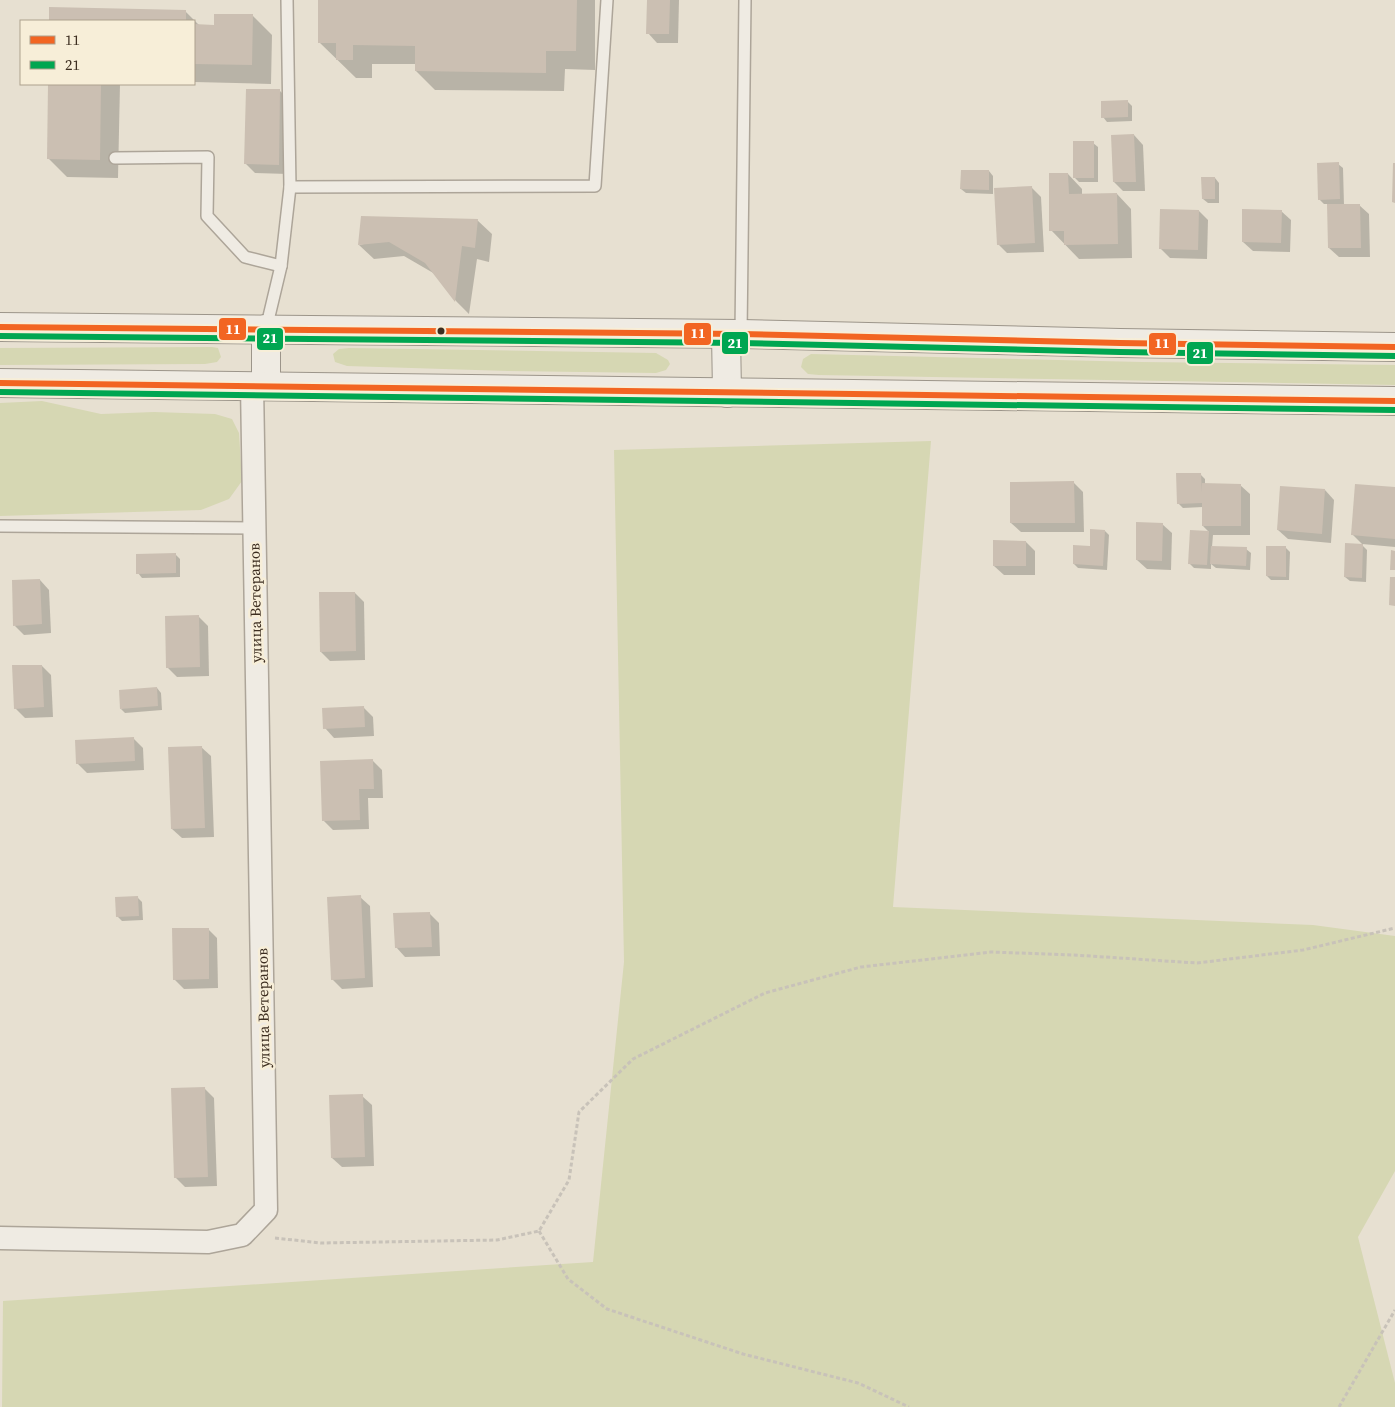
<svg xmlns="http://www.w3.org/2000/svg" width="1395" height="1407" viewBox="0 0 1395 1407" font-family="'Source Serif 4',serif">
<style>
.green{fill:#d6d7b3}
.shadow{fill:#0003}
.building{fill:#cbbfb2}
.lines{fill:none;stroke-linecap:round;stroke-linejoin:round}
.service-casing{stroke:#ada599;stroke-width:14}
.minor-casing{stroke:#ada599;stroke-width:25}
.secondary-casing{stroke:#9c958a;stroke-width:30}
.path{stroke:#c8c2b9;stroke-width:3;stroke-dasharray:4 2.5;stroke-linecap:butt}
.service{stroke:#efebe3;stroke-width:11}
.minor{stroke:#efebe3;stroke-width:22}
.secondary{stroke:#efebe3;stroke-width:28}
.bus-1-casing{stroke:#f7eed8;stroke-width:10}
.bus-2-casing{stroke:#f7eed8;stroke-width:10}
.bus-1{stroke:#f26522;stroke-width:6}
.bus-2{stroke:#00a651;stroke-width:6}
.bus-dot{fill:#3d2e20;stroke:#f7eed8;stroke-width:2}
.labels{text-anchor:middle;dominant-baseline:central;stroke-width:5;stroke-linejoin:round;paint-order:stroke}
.street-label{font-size:15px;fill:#3d2e20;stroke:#f7eed8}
.line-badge{stroke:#f7eed8;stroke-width:2}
.badge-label{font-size:14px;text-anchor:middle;font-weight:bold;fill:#fff}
</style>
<rect width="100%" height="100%" fill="#e7e0d1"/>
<g class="green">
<path d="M212,347L218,348L221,357L217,362L205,364L0,365V348Z"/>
<path d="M349,348L656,353L668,360L670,364L666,370L656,373L508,371L347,366L335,362L333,354L339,349Z"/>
<path d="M811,354L1142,362L1395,365V385L819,375L808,374L801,367L803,359Z"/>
<path d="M42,401L101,414L154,412L215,414L232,419L239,433L242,481L229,499L201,510L0,516V403Z"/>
<path d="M931,441L893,907L1313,925L1395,936V1171L1358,1237L1395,1383V1407H2L3,1301L593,1262L624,962L614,450Z"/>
</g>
<g class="shadow">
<path d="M320,0H595V70L565,69L564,91L435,90L416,71V64H372V78H356L319,42Z"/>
<path d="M648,0H679L678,43H657L648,33Z"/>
<path d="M50,9L185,11L199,25L215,26L253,16L272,35L271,84L194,82V21H50Z"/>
<path d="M49,84H120L118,178L67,177L48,158Z"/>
<path d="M280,91L289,100L288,174L255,173L246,164Z"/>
<path d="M1128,102L1132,106V121L1107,122L1103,117Z"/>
<path d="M1134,135L1143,145L1145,191H1123L1114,182Z"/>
<path d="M1093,143L1098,147V182H1079L1074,177Z"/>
<path d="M1338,164L1343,168L1344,205H1359L1369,214L1370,257H1339L1329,248L1328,204H1324L1319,199Z"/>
<path d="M989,171L993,176V194L966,193L961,189Z"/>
<path d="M1068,174L1082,189V195L1117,194L1131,209L1132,258L1079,259L1051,230Z"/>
<path d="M1215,178L1219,183V203H1208L1203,199Z"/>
<path d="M1032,188L1041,197L1044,252L1007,253L998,244Z"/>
<path d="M1199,211L1208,220L1207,259L1170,258L1160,248Z"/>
<path d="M1281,211L1291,220L1290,252L1253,251L1243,242Z"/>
<path d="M477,220L492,234L489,262L477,259L469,314L456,301L435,274L404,256L374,259L359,245Z"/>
<path d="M1200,474L1205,479V485H1240L1250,494V535H1213L1212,547L1246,549L1251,553L1250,570L1216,568L1211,564V569L1194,568L1190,564L1191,531L1209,532L1203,526V507L1183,508L1178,503Z"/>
<path d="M1074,483L1083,492L1084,532H1021L1011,523Z"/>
<path d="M1395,488V547L1362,544L1352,534Z"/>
<path d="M1325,490L1334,500L1331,543L1288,539L1278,530Z"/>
<path d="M1162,524L1172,533L1171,570L1147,569L1137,560Z"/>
<path d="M1105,531L1109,535L1107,570L1078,568L1074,564Z"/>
<path d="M1026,542L1035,551V575H1004L994,566Z"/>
<path d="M1362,545L1367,550L1366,582L1350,581L1345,577Z"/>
<path d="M1285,547L1290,552L1289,580H1271L1267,576Z"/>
<path d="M175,554L180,559V577L142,578L138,573Z"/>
<path d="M40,580L49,590L51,633L24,635L15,626Z"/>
<path d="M355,593L364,602L365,660L330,661L321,652Z"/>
<path d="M198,616L208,626L209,676L177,677L167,667Z"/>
<path d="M42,666L51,675L53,717L25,718L15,708Z"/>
<path d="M157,688L161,693L162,710L125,713L121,709Z"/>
<path d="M363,707L373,717L374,736L334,738L325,728Z"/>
<path d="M133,738L143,748L144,770L87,773L77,763Z"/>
<path d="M201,747L211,756L214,837L182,838L172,829Z"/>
<path d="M372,760L382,770L383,798H368L369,829L333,830L323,820Z"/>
<path d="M360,897L370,906L373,987L342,989L332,979Z"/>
<path d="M138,898L142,902L143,920L122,921L117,916Z"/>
<path d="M430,914L439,923L440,956L405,957L396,947Z"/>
<path d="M208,929L217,938L218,988L184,989L174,979Z"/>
<path d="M204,1088L214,1098L217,1186L185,1187L175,1177Z"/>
<path d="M362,1096L372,1105L374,1166L342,1167L332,1158Z"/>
</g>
<g class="building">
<path d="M318,0H577L576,51H546V73L415,71V46L353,45V60H336V43H318Z"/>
<path d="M647,0H670L669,34H646Z"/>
<path d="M49,7L186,10V21H49Z"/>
<path d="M214,14H253L252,65L194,64V24L214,25Z"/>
<path d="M48,84H101L100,160L47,159Z"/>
<path d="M246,89H280L279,165L244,164Z"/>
<path d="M1128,100V117L1101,118V101Z"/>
<path d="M1134,134L1136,182H1113L1111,135Z"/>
<rect x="1073" y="141" width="21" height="37"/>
<path d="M1339,162L1340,199L1318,200L1317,163Z"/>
<path d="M1393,163H1395V203L1392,202Z"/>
<path d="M961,170H989V190L960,189Z"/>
<path d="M1049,173H1068L1069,194L1117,193L1118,244L1064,245V231H1049Z"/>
<path d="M1201,177H1215V199H1202Z"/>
<path d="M1032,186L1035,243L997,245L994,188Z"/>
<path d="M1327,204H1360L1361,248H1328Z"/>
<path d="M1160,209L1199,210L1198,250L1159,249Z"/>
<path d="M1242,209L1282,210L1281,243L1242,242Z"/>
<path d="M361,216L478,219L475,248L462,246L455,302L425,263L389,242L358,245Z"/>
<path d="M1176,473H1201L1202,493V483L1241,484V526H1202V503L1177,504Z"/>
<path d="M1074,481L1075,523H1010V482Z"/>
<path d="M1355,484L1395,487V539L1351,535Z"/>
<path d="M1280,486L1325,489L1322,534L1277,530Z"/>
<path d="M1136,522L1163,523L1162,561L1136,560Z"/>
<path d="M1090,529L1105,530L1103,566L1073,564V545L1090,546Z"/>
<path d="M1190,530L1209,531L1207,565L1188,564Z"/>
<path d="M993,540L1026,541V566H993Z"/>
<path d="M1345,543L1363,544L1362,578L1344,577Z"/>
<path d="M1211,546L1247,547L1246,566L1210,564Z"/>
<path d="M1266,546H1286V577L1266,576Z"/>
<path d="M1391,550L1395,551V570H1390Z"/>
<path d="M176,553V573L136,574V554Z"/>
<path d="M1390,577H1395V606L1389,605Z"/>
<path d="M40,579L42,624L13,626L12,580Z"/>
<path d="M319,592H355L356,651L320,652Z"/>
<path d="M199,615L200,667L166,668L165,616Z"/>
<path d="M12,665H42L44,707L14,709Z"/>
<path d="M157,687L158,706L120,709L119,690Z"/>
<path d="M364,706L365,727L323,729L322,708Z"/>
<path d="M134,737L135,761L76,764L75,740Z"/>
<path d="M202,746L205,828L171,829L168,747Z"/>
<path d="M373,759L374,789H359L360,820L322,821L320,761Z"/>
<path d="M361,895L365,978L331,980L327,897Z"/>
<path d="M138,896L139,916L116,917L115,897Z"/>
<path d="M430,912L432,947L395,948L393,913Z"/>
<path d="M172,928H209V979L173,980Z"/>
<path d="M205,1087L208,1177L174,1178L171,1088Z"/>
<path d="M363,1094L365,1157L331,1158L329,1095Z"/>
</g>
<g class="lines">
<g class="service-casing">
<g id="service">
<path d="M115,158L208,157L207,216L245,257L281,266"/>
<path d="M290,187L595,186L607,0"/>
<path d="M266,329L281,266L290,187L287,0"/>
<path d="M741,334L745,0"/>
<path d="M0,526L254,528"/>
</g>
</g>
<g class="minor-casing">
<path id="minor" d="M0,1238L208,1242L242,1235L266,1210L252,385"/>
</g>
<g class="secondary-casing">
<g id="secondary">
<path d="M0,327L741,334L1120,343L1395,347"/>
<path d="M266,329V385"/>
<path d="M726,334L727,393"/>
<path d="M0,383C465,387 930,397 1395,401"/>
</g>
</g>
<g class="path">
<path d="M539,1231L568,1279L607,1309L743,1354L858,1383L909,1407"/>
<path d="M275,1238L321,1243L497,1240L539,1231L569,1180L579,1112L633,1059L765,993L861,967L991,952L1074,955L1197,963L1303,950L1395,928"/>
<path d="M1339,1407L1395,1310"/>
</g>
<use href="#service" class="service"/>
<use href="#minor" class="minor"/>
<use href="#secondary" class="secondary"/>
<g class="bus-1-casing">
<g id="bus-1">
<path d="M0,327L741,334L1120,343L1395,347"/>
<path d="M0,383L1395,401"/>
</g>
</g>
<g class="bus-2-casing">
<g id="bus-2">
<path d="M0,336L741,343L1120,352L1395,356"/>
<path d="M0,392L1395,410"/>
</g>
</g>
<use href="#bus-1" class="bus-1"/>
<use href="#bus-2" class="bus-2"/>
</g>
<circle class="bus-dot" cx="441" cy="331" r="4.5"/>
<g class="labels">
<g class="street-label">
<text transform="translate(255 603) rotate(-91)">улица Ветеранов</text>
<text transform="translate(263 1008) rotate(-91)">улица Ветеранов</text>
</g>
</g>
<g class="line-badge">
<rect x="218" y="317" width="29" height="24" rx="5" fill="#f26522"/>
<rect x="683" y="322" width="29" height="24" rx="5" fill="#f26522"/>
<rect x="256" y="327" width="28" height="24" rx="5" fill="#00a651"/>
<rect x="721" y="331" width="28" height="24" rx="5" fill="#00a651"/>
<rect x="1148" y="332" width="29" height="24" rx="5" fill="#f26522"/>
<rect x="1186" y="341" width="28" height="24" rx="5" fill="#00a651"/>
</g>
<g class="badge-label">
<text x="233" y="334">11</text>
<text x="698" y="338">11</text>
<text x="270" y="343">21</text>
<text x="735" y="348">21</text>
<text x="1162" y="348">11</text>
<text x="1200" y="358">21</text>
</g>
<rect x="20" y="20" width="175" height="65" fill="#f7eed8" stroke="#ada18e"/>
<rect x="30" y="36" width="25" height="8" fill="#f26522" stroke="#ada18e"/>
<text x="65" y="45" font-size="15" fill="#3d2e20">11</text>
<rect x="30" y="61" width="25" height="8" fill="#00a651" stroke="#ada18e"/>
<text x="65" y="70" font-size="15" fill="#3d2e20">21</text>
</svg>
